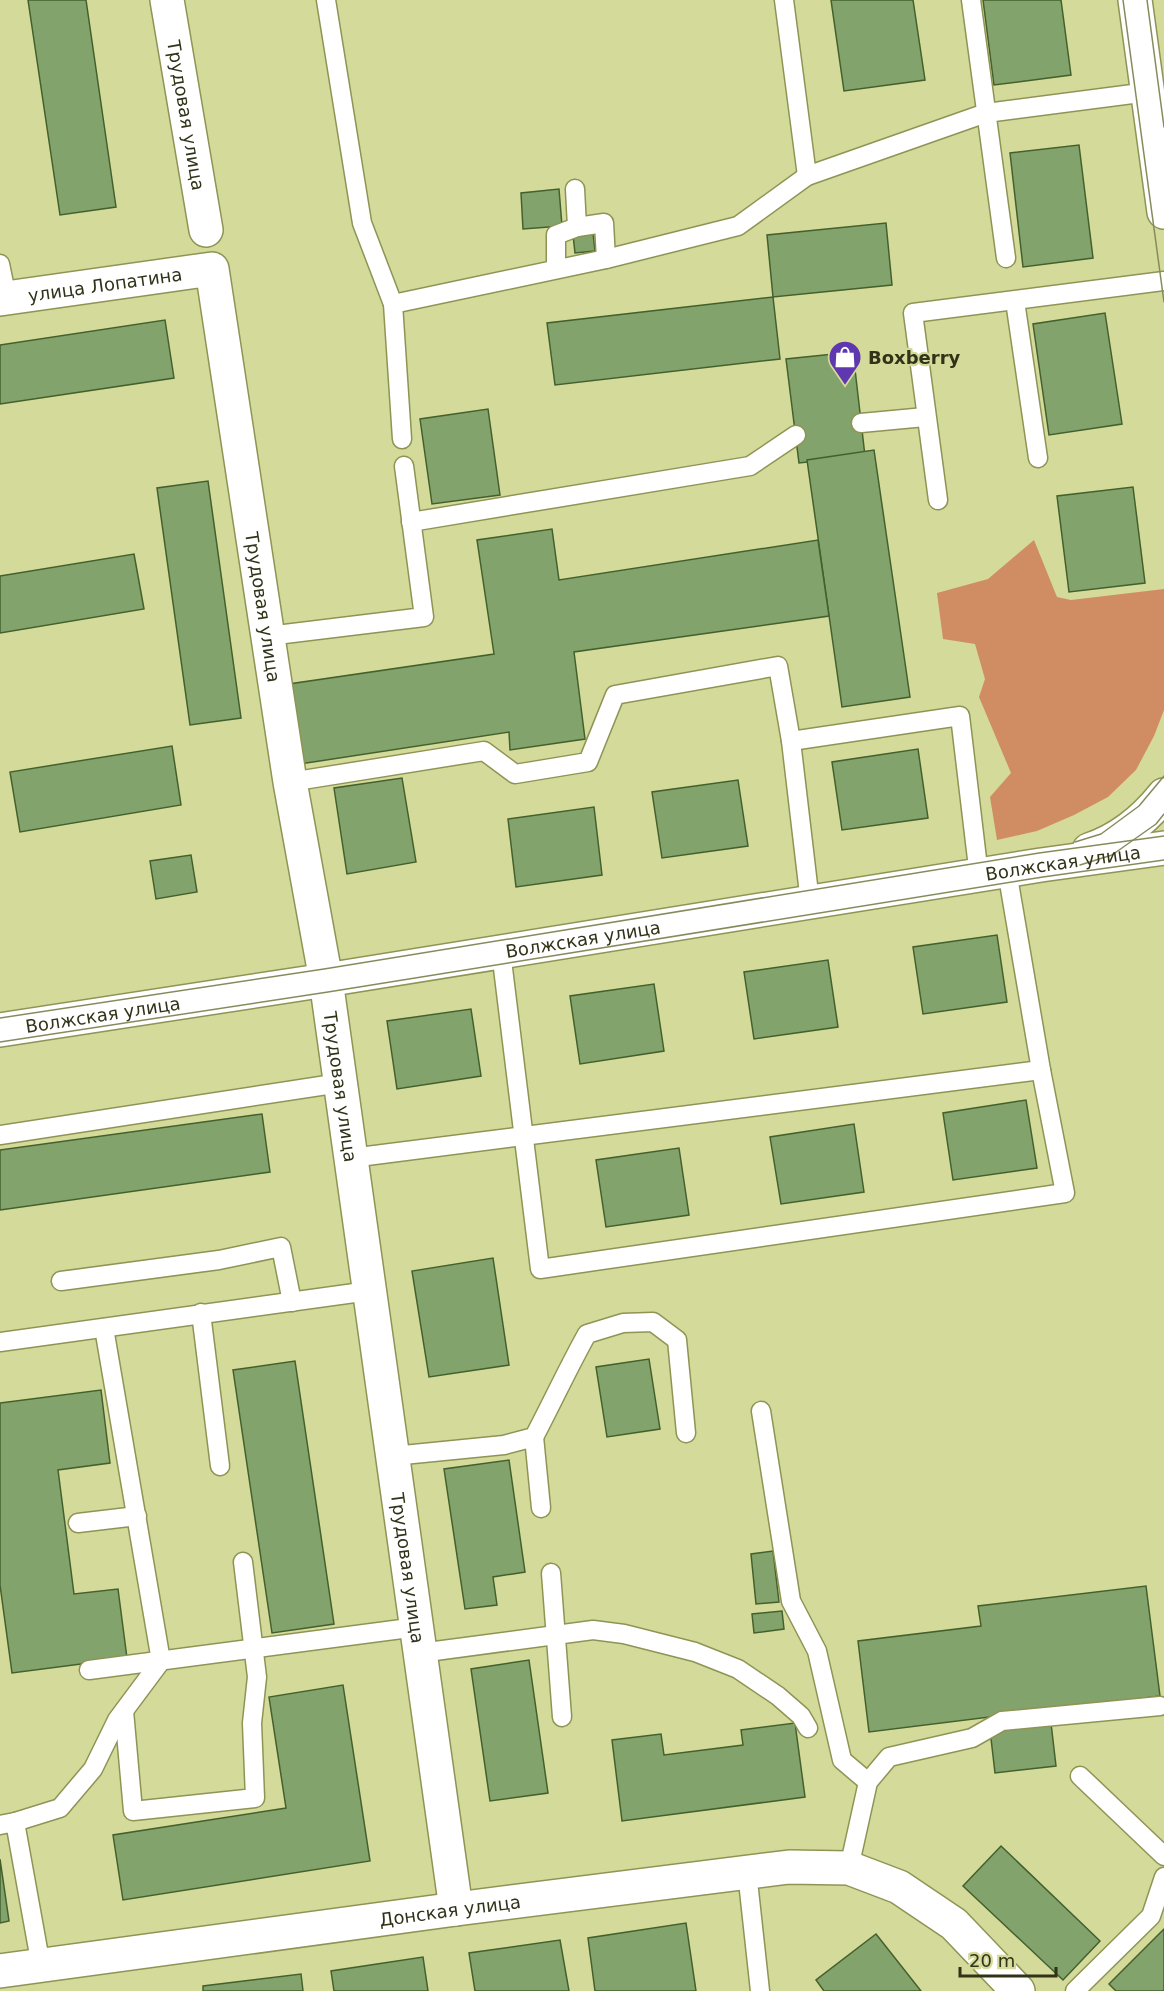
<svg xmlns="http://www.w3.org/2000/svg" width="1164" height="1991" viewBox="0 0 1164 1991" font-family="'DejaVu Sans',sans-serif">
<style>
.forest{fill:#d08d63}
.building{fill:#83a36c;stroke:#44612d;stroke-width:1.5}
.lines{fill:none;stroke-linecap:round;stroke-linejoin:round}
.service-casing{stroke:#8f9455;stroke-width:21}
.minor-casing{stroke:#8f9455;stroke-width:36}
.tertiary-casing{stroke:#8f9455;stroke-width:36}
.secondary-casing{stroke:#8f9455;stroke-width:36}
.service{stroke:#fff;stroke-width:18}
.minor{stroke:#fff;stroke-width:33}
.tertiary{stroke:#fff;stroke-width:33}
.secondary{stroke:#fff;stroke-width:33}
.tram{stroke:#878b5c;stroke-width:1.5}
.labels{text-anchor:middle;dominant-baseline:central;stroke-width:4.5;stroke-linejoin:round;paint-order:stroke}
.street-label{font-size:18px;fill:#313319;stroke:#d4da99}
.poi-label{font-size:18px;font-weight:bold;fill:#313319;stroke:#d4da99;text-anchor:start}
</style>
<rect width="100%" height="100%" fill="#d4da99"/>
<path class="forest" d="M1034,540L1057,597L1071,600L1164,589V710L1154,736L1136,770L1108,797L1074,815L1037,831L997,840L990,797L1011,773L979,697L985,679L975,644L943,639L937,593L988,579Z"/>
<g class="building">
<path d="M28,0H86L116,207L60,215Z"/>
<path d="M831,0H913L925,80L844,91Z"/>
<path d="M983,0H1061L1071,75L994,85Z"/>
<path d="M1079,145L1093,258L1023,267L1010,153Z"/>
<path d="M559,189L562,226L523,229L521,193Z"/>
<path d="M886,223L892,285L773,297L767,235Z"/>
<path d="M593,233L595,251L575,253L573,235Z"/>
<path d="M773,297L780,359L555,385L547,323Z"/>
<path d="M1105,313L1122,424L1049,435L1033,324Z"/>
<path d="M165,320L174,378L0,404V345Z"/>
<path d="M853,352L865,456L799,463L786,359Z"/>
<path d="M488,409L500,495L432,504L420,419Z"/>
<path d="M874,450L910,697L842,707L807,460Z"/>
<path d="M208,481L241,718L190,725L157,488Z"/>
<path d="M1133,487L1145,583L1069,592L1057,496Z"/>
<path d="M552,529L559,580L818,540L829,616L574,652L585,739L510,750L509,732L300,764L289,684L494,654L477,540Z"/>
<path d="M134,554L144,609L0,633V576Z"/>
<path d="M172,746L181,805L20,832L10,772Z"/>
<path d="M918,749L928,818L842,830L832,762Z"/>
<path d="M402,778L416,862L347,874L334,788Z"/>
<path d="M738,780L748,846L662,858L652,792Z"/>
<path d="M594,807L602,875L516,887L508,819Z"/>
<path d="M191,855L197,892L156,899L150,861Z"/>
<path d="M997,935L1007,1002L923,1014L913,947Z"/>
<path d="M828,960L838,1027L754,1039L744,972Z"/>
<path d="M654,984L664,1051L580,1064L570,996Z"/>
<path d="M471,1009L481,1076L397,1089L387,1021Z"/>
<path d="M1026,1100L1037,1168L953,1180L943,1113Z"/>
<path d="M262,1114L270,1172L0,1210V1150Z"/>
<path d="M854,1124L864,1192L781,1204L770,1137Z"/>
<path d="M679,1148L689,1215L606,1227L596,1160Z"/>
<path d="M493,1258L509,1365L429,1377L412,1271Z"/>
<path d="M649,1359L660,1429L607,1437L596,1367Z"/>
<path d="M295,1361L334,1624L272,1633L233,1370Z"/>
<path d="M101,1390L110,1463L58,1470L74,1594L118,1589L127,1658L12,1673L0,1585V1403Z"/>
<path d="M509,1460L525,1572L493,1577L497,1605L465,1609L444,1469Z"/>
<path d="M773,1551L779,1602L756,1604L751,1554Z"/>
<path d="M1146,1586L1160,1696L869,1732L858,1641L981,1626L978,1606Z"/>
<path d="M782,1611L784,1629L754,1633L752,1614Z"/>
<path d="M529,1660L548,1793L490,1801L471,1669Z"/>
<path d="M343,1685L370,1861L123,1900L113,1835L286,1808L269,1697Z"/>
<path d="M795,1723L805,1797L622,1821L612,1740L661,1734L664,1755L743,1745L741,1730Z"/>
<path d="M1051,1723L1056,1766L995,1773L990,1730Z"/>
<path d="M1001,1846L1100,1941L1063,1980L963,1886Z"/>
<path d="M0,1859L9,1921L0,1923Z"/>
<path d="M686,1923L696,1991H595L588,1938Z"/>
<path d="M1164,1929V1991H1116L1109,1984Z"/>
<path d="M876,1934L921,1991H824L816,1980Z"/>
<path d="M560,1940L569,1991H475L469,1953Z"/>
<path d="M423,1957L428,1991H334L331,1971Z"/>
<path d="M301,1974L303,1991H203V1986Z"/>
</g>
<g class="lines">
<g class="service-casing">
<g id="service">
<path d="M326,0L362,223L393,304L402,439"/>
<path d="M784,0L807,176"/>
<path d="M971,0L1006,258"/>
<path d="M577,227L604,223L606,259"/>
<path d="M0,264L7,298"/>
<path d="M556,269V235L577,227L575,189"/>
<path d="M1015,301L1038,458"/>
<path d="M393,304L606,259L738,226L807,176L986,113L1148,92"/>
<path d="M861,423L925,417"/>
<path d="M938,500L913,313L1164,281"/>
<path d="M411,522L750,466L796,435"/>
<path d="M268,636L424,617L404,466"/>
<path d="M791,741L960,716L979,876"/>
<path d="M290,782L484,751L515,774L588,762L615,695L778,666L791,741L810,902"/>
<path d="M501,952L540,1269L1065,1193L1041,1070"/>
<path d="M0,1135L340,1083"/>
<path d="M351,1158L1041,1070L1007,871"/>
<path d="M61,1281L219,1260L281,1247L292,1302"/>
<path d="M201,1313L220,1466"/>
<path d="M0,1342L369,1291"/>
<path d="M761,1411L791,1601L817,1651L842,1760L868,1782"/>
<path d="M534,1437L541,1508"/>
<path d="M393,1456L504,1445L534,1437C552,1403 568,1368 587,1334L623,1323L653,1322L677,1340L686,1433"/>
<path d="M78,1523L137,1516"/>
<path d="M551,1573L562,1717"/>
<path d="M420,1653L593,1630L624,1634L695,1652L738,1669L778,1696L801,1716L808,1728"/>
<path d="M89,1670L417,1627"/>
<path d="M124,1711L133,1811L255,1798L252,1723L257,1677L243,1562"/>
<path d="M1080,1776L1164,1856"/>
<path d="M15,1822L60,1808L93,1769L117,1720L161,1661L104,1328"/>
<path d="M0,1825L15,1822L41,1966"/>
<path d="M849,1868L868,1782L889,1757L972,1738L1002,1721L1160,1706"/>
<path d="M747,1872L760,1991"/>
<path d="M1075,1991L1151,1916L1164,1877"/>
</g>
</g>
<g class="minor-casing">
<g id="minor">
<path id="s1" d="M167,0L206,230"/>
<path id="s2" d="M0,299L212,269L290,782L326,980L456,1909"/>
<path id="s3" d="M0,1971L456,1909L789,1867L849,1868L899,1887L954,1924L1018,1991"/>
</g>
</g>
<g class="tertiary-casing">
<g id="tertiary">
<path d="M1089,850C1119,840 1144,820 1164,795"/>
<path id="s4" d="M0,1030L326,980L1041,865L1164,848"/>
</g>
</g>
<g class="secondary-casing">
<path id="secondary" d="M1135,0L1164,212"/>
</g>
<use href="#service" class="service"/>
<use href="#minor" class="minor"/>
<use href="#tertiary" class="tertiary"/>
<use href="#secondary" class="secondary"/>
<g class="tram">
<path d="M1123,0L1164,302"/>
<path d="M1147,0L1164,127"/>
<path d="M1075,842L1101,834L1139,806L1164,776"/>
<path d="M1080,865L1112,855L1156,824L1164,814"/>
<path d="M0,1018L324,969L1039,853L1164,836"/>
<path d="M0,1042L328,992L1043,877L1164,860"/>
</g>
</g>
<defs>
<g id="shop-pin" transform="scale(1.725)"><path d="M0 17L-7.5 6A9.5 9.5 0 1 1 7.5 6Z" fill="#5f38b0" stroke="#d4da99"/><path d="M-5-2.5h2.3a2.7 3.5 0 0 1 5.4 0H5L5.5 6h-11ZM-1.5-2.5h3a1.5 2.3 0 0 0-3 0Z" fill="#fff"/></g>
</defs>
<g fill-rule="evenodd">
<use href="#shop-pin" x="845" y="357"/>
</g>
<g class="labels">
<g class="street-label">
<text stroke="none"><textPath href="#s1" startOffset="117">Трудовая улица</textPath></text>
<text stroke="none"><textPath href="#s2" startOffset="106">улица Лопатина</textPath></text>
<text stroke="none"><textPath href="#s2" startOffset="556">Трудовая улица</textPath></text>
<text stroke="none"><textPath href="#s4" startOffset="1076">Волжская улица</textPath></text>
<text stroke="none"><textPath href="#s4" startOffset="590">Волжская улица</textPath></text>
<text stroke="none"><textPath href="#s4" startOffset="104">Волжская улица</textPath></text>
<text stroke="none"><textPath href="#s2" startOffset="1042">Трудовая улица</textPath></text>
<text stroke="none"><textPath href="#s2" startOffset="1528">Трудовая улица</textPath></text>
<text stroke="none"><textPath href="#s3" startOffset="454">Донская улица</textPath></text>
</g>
<g class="poi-label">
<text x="868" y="357">Boxberry</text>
</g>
</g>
<path d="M960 1967v9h96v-9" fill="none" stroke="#313319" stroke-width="3"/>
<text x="969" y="1967" font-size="18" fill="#313319" stroke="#d4da99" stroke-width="4.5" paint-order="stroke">20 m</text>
</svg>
